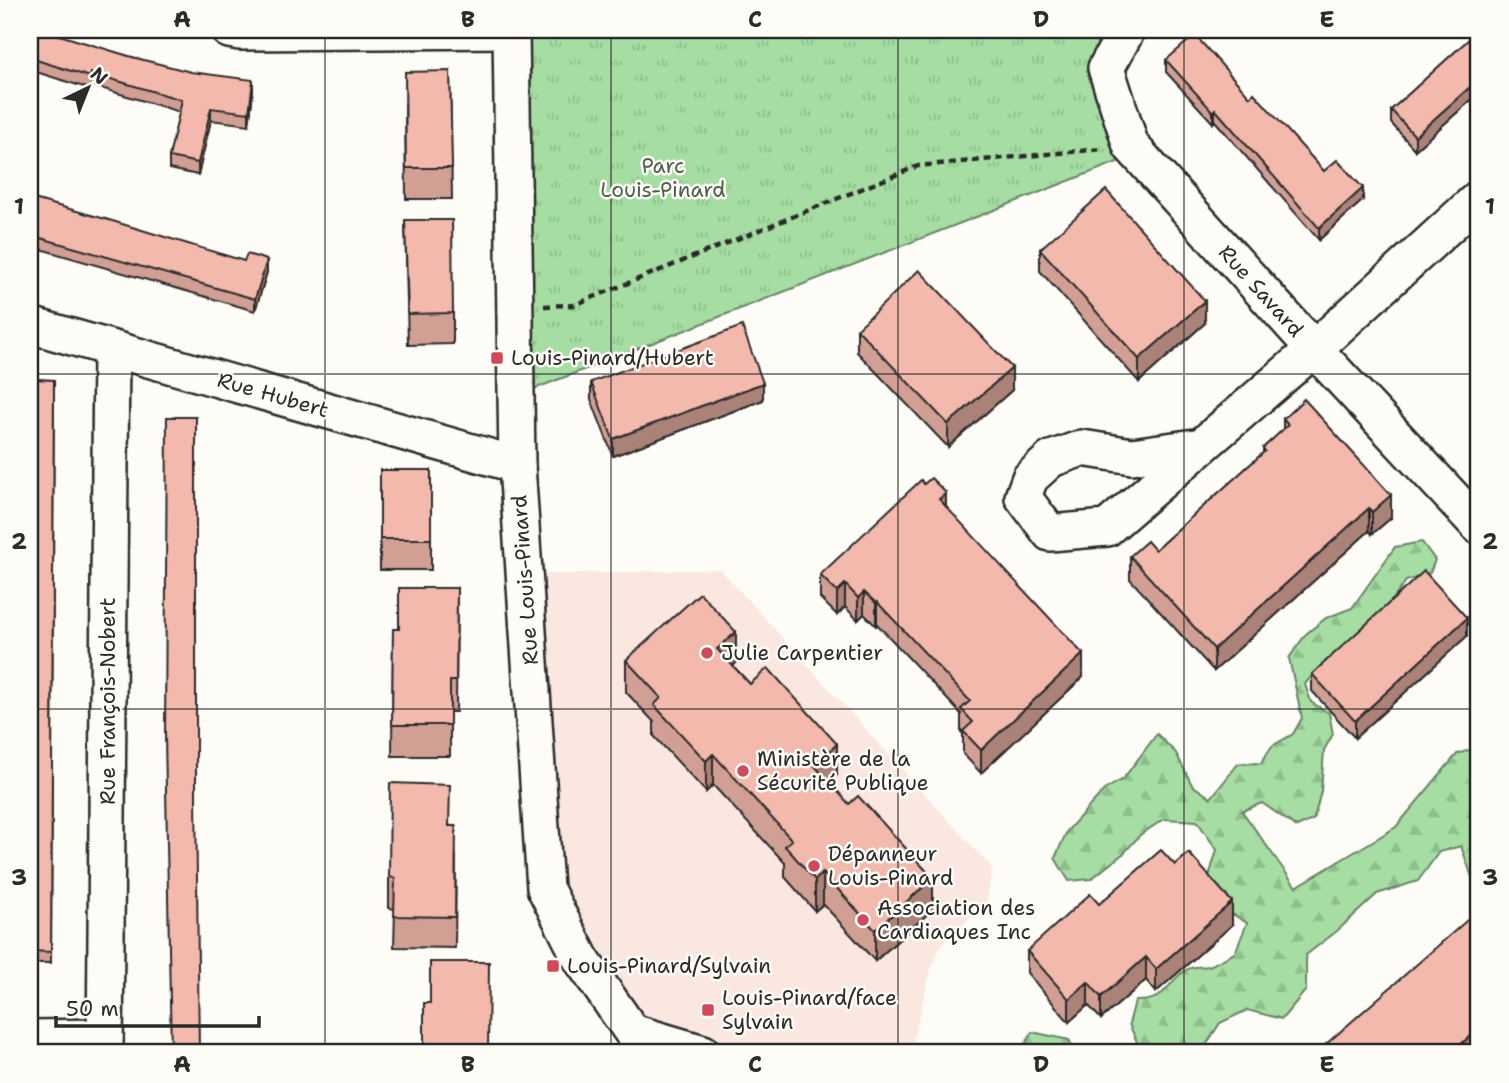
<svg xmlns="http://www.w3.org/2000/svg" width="1509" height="1083" viewBox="0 0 1509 1083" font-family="'Shantell Sans',sans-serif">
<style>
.built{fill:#fae8e0}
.forest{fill:url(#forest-firs);stroke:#688466;stroke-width:2}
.park{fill:url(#park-tufts);stroke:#688466;stroke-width:2}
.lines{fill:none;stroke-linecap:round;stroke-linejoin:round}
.minor-casing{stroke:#2b2b2b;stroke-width:40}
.path{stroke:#2b2b2b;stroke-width:4.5;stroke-dasharray:7 5;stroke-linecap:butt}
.minor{stroke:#fdfcf7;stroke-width:35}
.wall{fill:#d19f94;stroke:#2b2b2b;stroke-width:2}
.shaded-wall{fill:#aa8278;stroke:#2b2b2b;stroke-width:2}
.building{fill:#f3b9ac;stroke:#2b2b2b;stroke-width:2}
.grid{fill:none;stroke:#2b2b2b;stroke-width:2;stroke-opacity:0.55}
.poi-dot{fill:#d1495b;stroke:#fdfcf7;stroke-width:2.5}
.labels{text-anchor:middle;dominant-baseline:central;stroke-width:5;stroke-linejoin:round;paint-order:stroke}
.park-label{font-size:21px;fill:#50604f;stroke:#fdfcf7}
.street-label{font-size:21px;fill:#2b2b2b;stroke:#fdfcf7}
.poi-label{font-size:21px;fill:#2b2b2b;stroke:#fdfcf7;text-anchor:start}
.neatline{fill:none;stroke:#2b2b2b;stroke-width:2.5}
.grid-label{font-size:23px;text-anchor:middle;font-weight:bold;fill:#2b2b2b}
</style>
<defs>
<pattern id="forest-firs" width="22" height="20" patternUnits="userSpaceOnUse" patternTransform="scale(1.75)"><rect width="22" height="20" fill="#a5dda2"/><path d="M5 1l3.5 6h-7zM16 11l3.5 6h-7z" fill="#8ebe8c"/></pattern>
<pattern id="park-tufts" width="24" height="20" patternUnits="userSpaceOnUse" patternTransform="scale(1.75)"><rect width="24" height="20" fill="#a5dda2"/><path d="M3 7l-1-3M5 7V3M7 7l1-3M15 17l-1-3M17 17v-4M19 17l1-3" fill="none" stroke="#8ebe8c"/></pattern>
</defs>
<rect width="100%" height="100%" fill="#fdfcf7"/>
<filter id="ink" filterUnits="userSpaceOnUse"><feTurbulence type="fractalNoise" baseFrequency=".0143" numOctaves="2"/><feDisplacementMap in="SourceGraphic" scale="14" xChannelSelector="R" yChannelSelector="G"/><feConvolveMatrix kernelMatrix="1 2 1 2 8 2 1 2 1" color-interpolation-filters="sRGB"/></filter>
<g filter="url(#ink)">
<path class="built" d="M720,569L992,868L987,902L940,946L931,969L910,1053H703L632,1032L545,888L524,575Z"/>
<g class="forest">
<path d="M1422,542L1435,560L1430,573L1406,581L1387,608L1346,646L1322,664L1305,684L1311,702L1329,713L1333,734L1324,750L1321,791L1314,819L1297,827L1262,803L1242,811L1296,887L1396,827L1457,754L1479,747V893L1477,891L1461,846L1439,852L1418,881L1377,894L1337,931L1306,955V990L1282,1019L1247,1010L1220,1023L1201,1053H1142L1129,1024L1135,1001C1168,1002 1166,982 1186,970C1194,965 1201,968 1209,966C1217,963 1226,957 1235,953L1247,923L1224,909L1207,883L1217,850L1197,821L1164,819L1140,835L1124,853L1091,879L1069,881L1055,858L1067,831L1104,790L1123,779L1157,734L1176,753L1192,785L1211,798L1238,764L1261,763L1272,746L1293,734L1302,718L1289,658L1306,634L1326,618L1352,608L1395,547Z"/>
<path d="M1032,1032L1069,1040L1076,1053H1020Z"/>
</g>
<path class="park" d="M511,30H1127L1106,68L1138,154L516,396Z"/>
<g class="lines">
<g class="minor-casing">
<g id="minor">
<path d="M229,30L240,32L511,30"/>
<path d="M511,30L517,465L545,888L581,959L632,1032L703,1053"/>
<path d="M1127,30L1106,68L1131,146L1314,349L1479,526"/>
<path d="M30,325L517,465"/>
<path d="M1202,446L1132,456L1082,448L1051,459L1030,478L1023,497L1050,533L1107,528L1314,349L1479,198"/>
<path d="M30,1038L105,1037"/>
<path d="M105,1053L111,349"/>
</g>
</g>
<path class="path" d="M544,306L574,305L918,166L1102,149"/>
<use href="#minor" class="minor"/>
</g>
<g class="wall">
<path d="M30,30L132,57L253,92L249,125L211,120L198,175L169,169V157L180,112L91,85L90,89L30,70Z"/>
<path d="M1479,30V93L1415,150L1391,123V110Z"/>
<path d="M1166,60L1250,97L1324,171L1363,200L1319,240L1215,121L1213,123L1166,72Z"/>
<path d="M450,71L452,199H406L405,103Z"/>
<path d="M30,198L267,272L255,311L30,246Z"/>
<path d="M405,220L453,313V344L408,345Z"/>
<path d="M1040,249L1205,323L1139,382L1040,271Z"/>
<path d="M857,329L1012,390L948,447L857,352Z"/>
<path d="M30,379L54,380L51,963H30Z"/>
<path d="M591,382L763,400L613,456L591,399Z"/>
<path d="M1283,419L1391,518L1372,534L1369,531L1214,671L1130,579V556L1155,550L1263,453V448L1283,430Z"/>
<rect x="380" y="470" width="51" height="100"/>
<path d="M946,507L1083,677L981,773L963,754V734L961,732V714L877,624L876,626L864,614L858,620L845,607L837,615L820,598V575Z"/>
<path d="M457,588L456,712H450V756H392L393,629H399Z"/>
<path d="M1467,636L1355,738L1312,691V674Z"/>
<path d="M626,660L736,663L733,666L750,684L837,775L829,782L933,909L875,961L823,904L815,911L785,877V863L713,785L706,792L654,736V722L626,692Z"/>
<path d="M1479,678V700L1477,698V680Z"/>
<path d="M450,826L456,857L455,948L394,947L395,909L389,908V877Z"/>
<path d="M1099,904L1232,925L1156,992L1146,980L1101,1019L1088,1005L1069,1022L1027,973V951Z"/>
</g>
<g class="shaded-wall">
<path d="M1479,79V93L1415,150V136Z"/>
<path d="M253,80V92L249,125V113Z"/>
<path d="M211,108V120L198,175V163Z"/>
<path d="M1215,109V121L1213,123V112Z"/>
<path d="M1363,188V200L1319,240V228Z"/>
<path d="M267,260V272L255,311V299Z"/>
<path d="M1205,301V323L1139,382V359Z"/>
<path d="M1012,368V390L948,447V424Z"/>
<path d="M763,383V400L613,456V439Z"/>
<path d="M946,493V515L939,499Z"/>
<path d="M1391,495V518L1372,534V512Z"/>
<path d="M1369,508V531L1214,671V649Z"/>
<path d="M845,584V607L837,615V592Z"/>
<path d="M864,592V614L858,620V598Z"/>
<path d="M877,602V624L876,626V603Z"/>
<path d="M1467,618V636L1355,738V721Z"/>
<path d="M736,632V663L717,680V649Z"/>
<path d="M1083,654V677L981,773V750Z"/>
<path d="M837,744V775L814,796V765Z"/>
<path d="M713,754V785L706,792V761Z"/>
<path d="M823,873V904L815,911V880Z"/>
<path d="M933,878V909L875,961V930Z"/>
<path d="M1232,902V925L1156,992V969Z"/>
<path d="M1146,957V980L1101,1019V997Z"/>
<path d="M1088,982V1005L1069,1022V999Z"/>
<path d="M1479,1028V1050L1476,1053H1451Z"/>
</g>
<g class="building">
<path d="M30,30H43L132,57L191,72L253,80L249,113L211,108L198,163L169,157L182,100L91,73L90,77L30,58Z"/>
<path d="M1479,30V79L1415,136L1391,110Z"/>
<path d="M1195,35L1250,97L1254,93L1324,171L1337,160L1363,188L1319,228L1215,109L1213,112L1166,60Z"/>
<path d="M450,71L452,168H406L405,72Z"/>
<path d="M1106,190L1205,301L1139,359L1040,249Z"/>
<path d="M30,198L109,220L244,261L247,254L267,260L255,299L30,235Z"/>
<path d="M405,220H452L453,313L408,314Z"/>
<path d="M919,270L1012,368L948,424L857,329Z"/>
<path d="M742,326L763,383L613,439L591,382Z"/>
<path d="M30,379L54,380L51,952L30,951Z"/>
<path d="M1304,399L1391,495L1372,512L1369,508L1214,649L1130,556L1147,541L1155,550L1265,451L1263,448L1288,425L1283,419Z"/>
<path d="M167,417H196V794L199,1053H171L165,736Z"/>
<rect x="380" y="470" width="51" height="69"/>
<path d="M931,478L946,493L939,499L1083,654L981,750L963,731L973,722L961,709L970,701L877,602L876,603L864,592L858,598L845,584L837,592L820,575L921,480L924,484Z"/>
<path d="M1424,571L1467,618L1355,721L1312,674Z"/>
<path d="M399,588H457L456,681H450V725H392L393,629H399Z"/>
<path d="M700,593L736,632L717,649L750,684L768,668L837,744L814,765L849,804L858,796L933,878L875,930L823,873L815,880L785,846L792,840L713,754L706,761L654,705L661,698L626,660Z"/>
<path d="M390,783L450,785L449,826H456L455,917L394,916L395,878L389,877Z"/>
<path d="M1161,850L1175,865L1189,853L1232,902L1156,969L1146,957L1101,997L1088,982L1069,999L1027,951L1090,894L1099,904Z"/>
<path d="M1474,914L1478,918H1479V1028L1451,1053H1316Z"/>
<path d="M430,962H489L488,1053H424V1003H430Z"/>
</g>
</g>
<path class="grid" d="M325,30V1053M611,30V1053M898,30V1053M1184,30V1053M30,374H1479M30,709H1479"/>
<g class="poi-dot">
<rect x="490" y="351" width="14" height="14" rx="3.5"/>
<circle cx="707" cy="653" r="7"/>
<circle cx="743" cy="771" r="7"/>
<circle cx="814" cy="866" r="7"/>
<circle cx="863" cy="920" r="7"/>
<rect x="546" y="959" width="14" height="14" rx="3.5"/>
<rect x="701" y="1003" width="14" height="14" rx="3.5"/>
</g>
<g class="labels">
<g class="park-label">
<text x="663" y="166">Parc<tspan x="663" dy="24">Louis-Pinard</tspan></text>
</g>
<g class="street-label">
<text transform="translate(1261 291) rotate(48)">Rue Savard</text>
<text transform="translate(273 395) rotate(16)">Rue Hubert</text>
<text transform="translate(525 580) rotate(-94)">Rue Louis-Pinard</text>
<text transform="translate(108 701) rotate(-90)">Rue François-Nobert</text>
</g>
<g class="poi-label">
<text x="511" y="358">Louis-Pinard/Hubert</text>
<text x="721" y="653">Julie Carpentier</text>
<text x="757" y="759">Ministère de la<tspan x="757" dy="24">Sécurité Publique</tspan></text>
<text x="828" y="854">Dépanneur<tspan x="828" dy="24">Louis-Pinard</tspan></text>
<text x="877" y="908">Association des<tspan x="877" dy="24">Cardiaques Inc</tspan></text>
<text x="567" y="966">Louis-Pinard/Sylvain</text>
<text x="722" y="998">Louis-Pinard/face<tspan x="722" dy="24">Sylvain</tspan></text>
</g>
</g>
<rect width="1509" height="1083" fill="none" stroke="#fdfcf7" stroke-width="77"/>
<g transform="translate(88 88) rotate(43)" stroke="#fdfcf7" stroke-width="5" paint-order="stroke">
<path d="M0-5L12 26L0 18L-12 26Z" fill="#2b2b2b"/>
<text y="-10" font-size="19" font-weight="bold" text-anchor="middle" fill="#2b2b2b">N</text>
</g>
<path d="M56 1016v10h203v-10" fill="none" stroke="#2b2b2b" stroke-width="3.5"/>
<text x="66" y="1016" font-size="21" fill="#2b2b2b" stroke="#fdfcf7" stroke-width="5" paint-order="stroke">50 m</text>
<rect x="38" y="38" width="1432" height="1006" class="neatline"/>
<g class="grid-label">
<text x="182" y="27">A</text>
<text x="468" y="27">B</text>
<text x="755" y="27">C</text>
<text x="1041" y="27">D</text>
<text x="1327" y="27">E</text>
<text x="19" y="214">1</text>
<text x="1490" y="214">1</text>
<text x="19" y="549">2</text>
<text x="1490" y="549">2</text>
<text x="19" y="885">3</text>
<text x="1490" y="885">3</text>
<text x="182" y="1072">A</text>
<text x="468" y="1072">B</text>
<text x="755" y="1072">C</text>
<text x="1041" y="1072">D</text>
<text x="1327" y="1072">E</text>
</g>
</svg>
